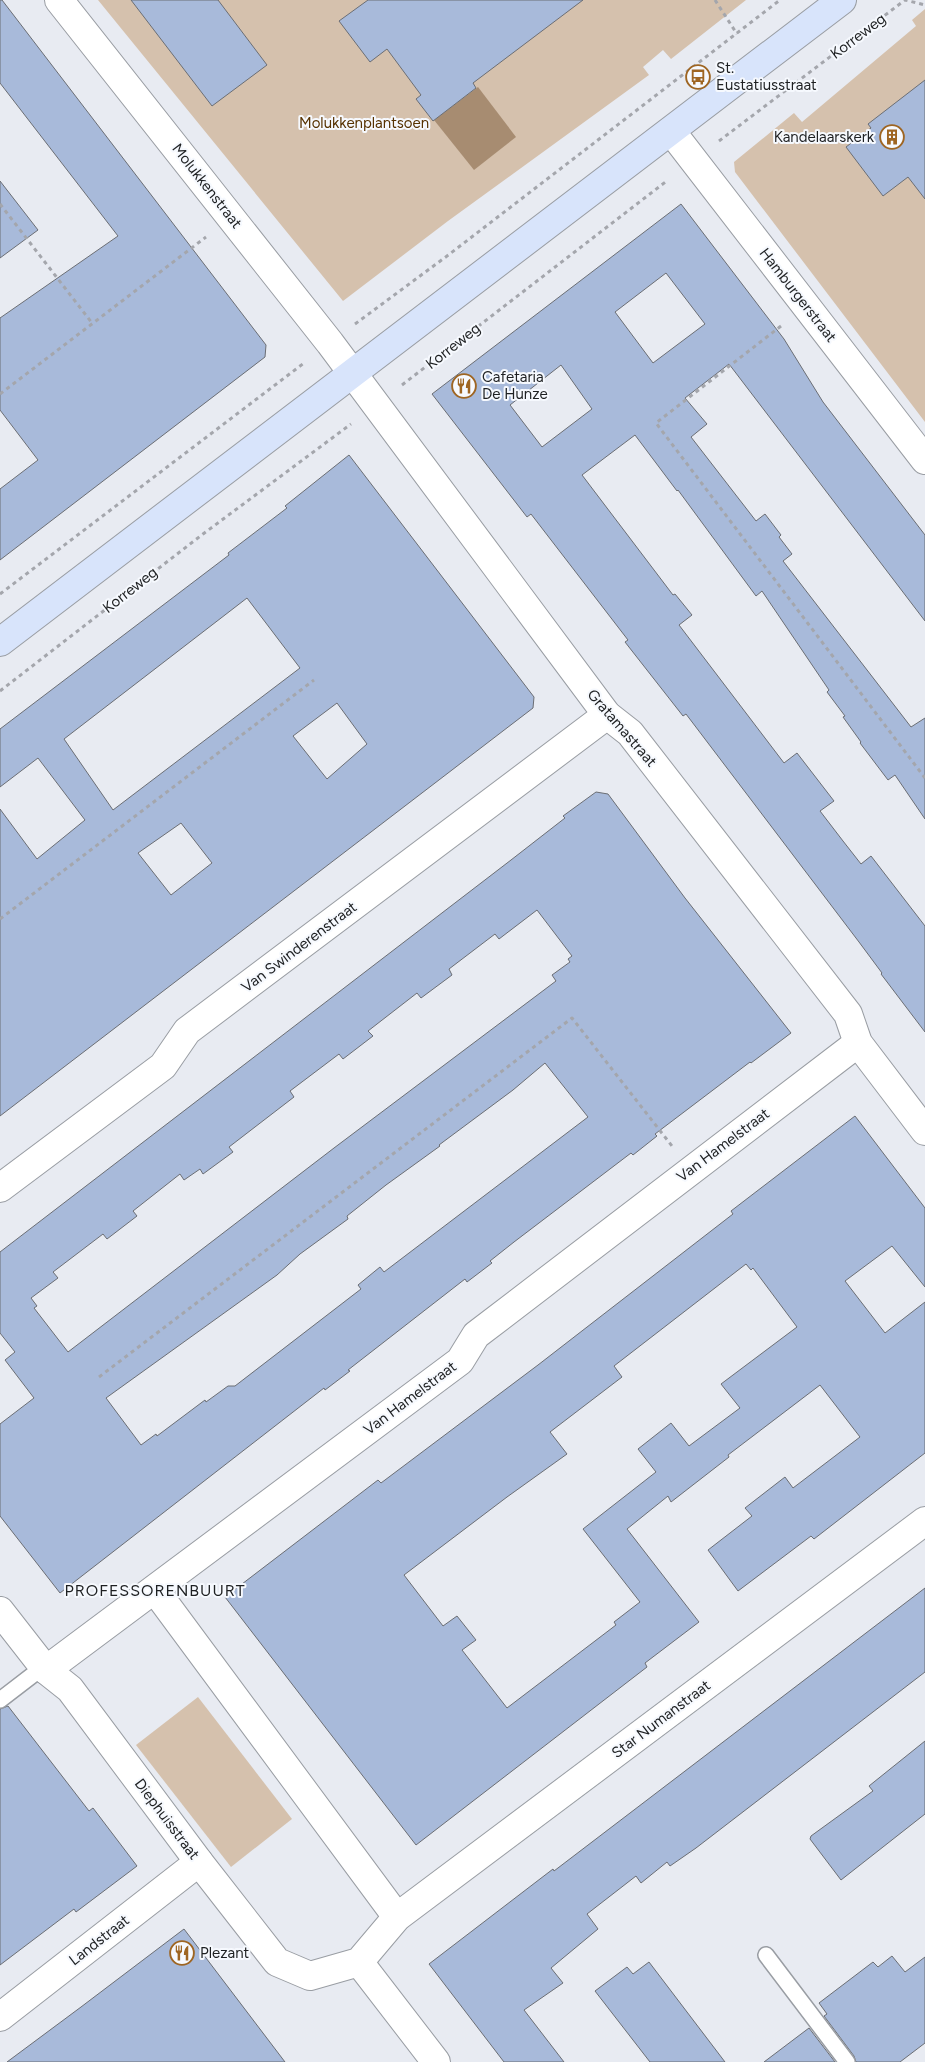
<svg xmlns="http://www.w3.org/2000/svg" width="925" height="2062" viewBox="0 0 925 2062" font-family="Figtree,sans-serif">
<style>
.green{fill:#d5c1ad}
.water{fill:#a78c71}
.building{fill:#a8bada;stroke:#6b6e74;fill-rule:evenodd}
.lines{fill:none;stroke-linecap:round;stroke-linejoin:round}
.lane-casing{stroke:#999da3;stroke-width:18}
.street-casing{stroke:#999da3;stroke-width:30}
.secondary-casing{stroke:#999da3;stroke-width:30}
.path{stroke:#a4a6ac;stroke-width:3;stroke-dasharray:4 4;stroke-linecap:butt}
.lane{stroke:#fff;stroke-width:15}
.street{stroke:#fff;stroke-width:28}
.secondary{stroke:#d8e4fb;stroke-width:28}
.labels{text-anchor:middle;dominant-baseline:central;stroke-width:4;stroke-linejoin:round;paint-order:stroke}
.street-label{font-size:15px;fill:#1e2022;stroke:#f6f9fe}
.poi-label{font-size:15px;fill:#1e2022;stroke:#f6f9fe;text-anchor:start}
.park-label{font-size:15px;fill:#573200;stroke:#f6f9fe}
.neighbourhood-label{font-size:16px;letter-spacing:1px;fill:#1e2022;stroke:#f6f9fe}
</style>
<rect width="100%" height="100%" fill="#e8ebf2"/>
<g class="green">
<path d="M98,0H746L671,59L663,50L643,67L649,75L448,221L343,301Z"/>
<path d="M925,9V422L735,172L734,162L794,113L802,122L916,26L912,20Z"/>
<path d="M198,1697L292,1819L231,1867L136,1745Z"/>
</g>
<path class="water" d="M478,87L516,137L474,170L434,120Z"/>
<g class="building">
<path d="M0,0H2L266,345L265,357L0,560V489L38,460L0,410V318L118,236L0,83Z"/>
<path d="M131,0H218L267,65L212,106Z"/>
<path d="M368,0H583L473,83L476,88L433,121L416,99L421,95L387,49L370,62L339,21Z"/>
<path d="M925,80V199L908,177L883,196L846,147L871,128L868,124Z"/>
<path d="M0,181L38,230L0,258Z"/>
<path d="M681,204L784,339L823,402L925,535V621L729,364L685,398L707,424L691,437L756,521L765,514L781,535L779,537L792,554L783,561L911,727L925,718V819L895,775L888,780L860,743L861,742L843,717L845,716L827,692L829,690L762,591L756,596L678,490L677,491L635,435L582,475L673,595L675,594L692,615L679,625L784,763L797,753L834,801L820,811L843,841L861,864L871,856L925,926V1032L881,974L882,973L859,942L686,714L683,716L625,642L628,640L531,514L527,517L432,394ZM666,273L705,324L653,363L615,312ZM561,365L592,409L542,447L510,405Z"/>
<path d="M349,455L534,697L533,708L0,1116V809L37,859L85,820L38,758L0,787V729L229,555L228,553L287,508L285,506ZM247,598L300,668L113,810L64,739ZM337,703L367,744L327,779L293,736ZM181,823L212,863L171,895L138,853Z"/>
<path d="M596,792L608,794L685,898L791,1033L751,1063L750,1062L655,1134L657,1136L633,1155L631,1153L514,1242L490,1261L492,1263L467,1282L465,1279L348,1370L350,1371L325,1390L324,1388L60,1593L0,1516V1424L34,1398L5,1360L15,1352L0,1333V1252L511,860L565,818L563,816ZM537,910L572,956L568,959L570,962L552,975L556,981L334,1148L68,1352L34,1308L37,1306L31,1298L58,1278L53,1272L103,1234L107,1239L137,1216L133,1211L180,1174L184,1180L200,1169L203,1174L233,1152L229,1147L294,1097L290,1091L339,1054L343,1059L373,1036L368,1031L417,993L421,998L452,975L449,969L495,934L499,939ZM545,1063L588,1117L384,1272L380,1267L358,1285L361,1289L235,1386H228L206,1402L205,1400L157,1436L156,1434L141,1445L106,1398L277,1275L300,1254L348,1219L347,1216L386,1185L440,1146L439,1145L513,1090Z"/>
<path d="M855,1116L925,1208V1287L892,1246L845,1281L885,1333L925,1302V1453L814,1539L811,1536L738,1591L708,1550L752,1516L745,1508L785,1477L793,1488L860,1437L820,1385L728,1455L729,1457L671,1502L668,1496L627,1529L699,1622L645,1663L647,1667L416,1845L225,1597L378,1480L381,1483L538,1365L733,1214L731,1211ZM746,1264L751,1270L753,1268L797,1327L721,1384L740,1408L689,1446L671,1423L638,1449L656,1472L583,1529L640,1602L614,1622L616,1625L507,1708L462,1650L476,1640L457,1616L443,1626L404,1575L507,1497L567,1454L550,1432L622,1377L614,1366Z"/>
<path d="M925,1588V1672L696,1848L670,1866L667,1862L641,1883L636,1876L587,1914L598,1929L551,1968L563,1983L524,2010L564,2062H504L429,1964L553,1869L554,1871Z"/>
<path d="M8,1706L89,1811L93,1808L137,1866L76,1912L74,1909L0,1965V1709Z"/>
<path d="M925,1741V1814L841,1880L810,1839L811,1836L873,1791L869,1786Z"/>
<path d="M184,1929L285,2062H7L81,2007Z"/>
<path d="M892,1956L905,1972L925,1957V2043L900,2062H856L854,2056L824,2016L827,2014L819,2003L873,1962L878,1967Z"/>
<path d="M649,1962L725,2062H650L595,1991L627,1967L633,1974Z"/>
<path d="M809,2028L835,2062H764Z"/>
</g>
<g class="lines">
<g class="lane-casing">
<g id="lane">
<path d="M0,1700L43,1667"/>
<path d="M766,1955L847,2062"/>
</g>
</g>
<g class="street-casing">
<g id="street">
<path d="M59,0L330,343L607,715L630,733L848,1014L858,1043L925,1131"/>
<path d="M671,131L925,460"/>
<path d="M0,1188L163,1066L187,1031L607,715"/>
<path d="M155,1590L397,1917"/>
<path d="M0,1611L46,1670L70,1689L199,1862L277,1962L310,1976L359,1962L397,1917L925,1521"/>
<path d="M46,1670L460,1361L476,1335L858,1043"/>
<path d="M359,1962L436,2062"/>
<path d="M0,2017L199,1862"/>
</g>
</g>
<g class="secondary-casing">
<path id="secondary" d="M0,642L842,0"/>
</g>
<g class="path">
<path d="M715,0L737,34"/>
<path d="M719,141L905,0L925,5"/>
<path d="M0,204L92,323"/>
<path d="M355,324L447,256L780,0"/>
<path d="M781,326L656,423L925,778"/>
<path d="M402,385L668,180"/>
<path d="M0,394L206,237"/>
<path d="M0,594L304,363"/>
<path d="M0,691L203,534L351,424"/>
<path d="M0,919L314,680"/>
<path d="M99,1377L572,1018L672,1146"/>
</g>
<use href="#lane" class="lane"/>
<use href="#street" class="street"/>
<use href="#secondary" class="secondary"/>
</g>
<defs>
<g id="bus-ring" transform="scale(1.25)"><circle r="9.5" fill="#f6f9fe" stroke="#9e6522" stroke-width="1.5"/><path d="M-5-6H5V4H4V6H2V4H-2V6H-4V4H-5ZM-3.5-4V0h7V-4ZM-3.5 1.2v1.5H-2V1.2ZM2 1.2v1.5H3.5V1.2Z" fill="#9e6522"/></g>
<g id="building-ring" transform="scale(1.25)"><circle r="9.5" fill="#f6f9fe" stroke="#9e6522" stroke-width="1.5"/><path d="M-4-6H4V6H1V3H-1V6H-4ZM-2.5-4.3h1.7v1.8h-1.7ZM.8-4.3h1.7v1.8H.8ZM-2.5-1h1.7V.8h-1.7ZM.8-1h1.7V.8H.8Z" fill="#9e6522"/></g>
<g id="restaurant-ring" transform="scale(1.25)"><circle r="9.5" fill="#f6f9fe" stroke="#9e6522" stroke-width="1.5"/><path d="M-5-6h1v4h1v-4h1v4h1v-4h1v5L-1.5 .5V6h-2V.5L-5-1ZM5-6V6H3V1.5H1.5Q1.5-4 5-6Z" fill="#9e6522"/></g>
</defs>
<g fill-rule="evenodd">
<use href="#bus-ring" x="698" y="77"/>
<use href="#building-ring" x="892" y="137"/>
<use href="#restaurant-ring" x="464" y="386"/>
<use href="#restaurant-ring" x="182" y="1953"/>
</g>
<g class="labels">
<g class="street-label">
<text transform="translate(858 36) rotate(-37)">Korreweg</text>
<text transform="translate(207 186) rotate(52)">Molukkenstraat</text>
<text transform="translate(798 295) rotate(52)">Hamburgerstraat</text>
<text transform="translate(453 346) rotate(-38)">Korreweg</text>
<text transform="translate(130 590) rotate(-38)">Korreweg</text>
<text transform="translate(622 728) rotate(49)">Gratamastraat</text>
<text transform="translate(299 947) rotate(-37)">Van Swinderenstraat</text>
<text transform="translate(723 1145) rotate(-37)">Van Hamelstraat</text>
<text transform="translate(410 1398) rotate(-37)">Van Hamelstraat</text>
<text transform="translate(661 1719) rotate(-37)">Star Numanstraat</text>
<text transform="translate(167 1819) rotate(53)">Diephuisstraat</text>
<text transform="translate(99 1940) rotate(-38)">Landstraat</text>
</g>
<g class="poi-label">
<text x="716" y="68">St.<tspan x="716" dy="17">Eustatiusstraat</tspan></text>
<text x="874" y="137" text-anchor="end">Kandelaarskerk</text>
<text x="482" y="377">Cafetaria<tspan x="482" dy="17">De Hunze</tspan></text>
<text x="200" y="1953">Plezant</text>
</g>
<g class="park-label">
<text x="364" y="123">Molukkenplantsoen</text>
</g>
<g class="neighbourhood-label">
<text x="155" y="1590">PROFESSORENBUURT</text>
</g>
</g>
</svg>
